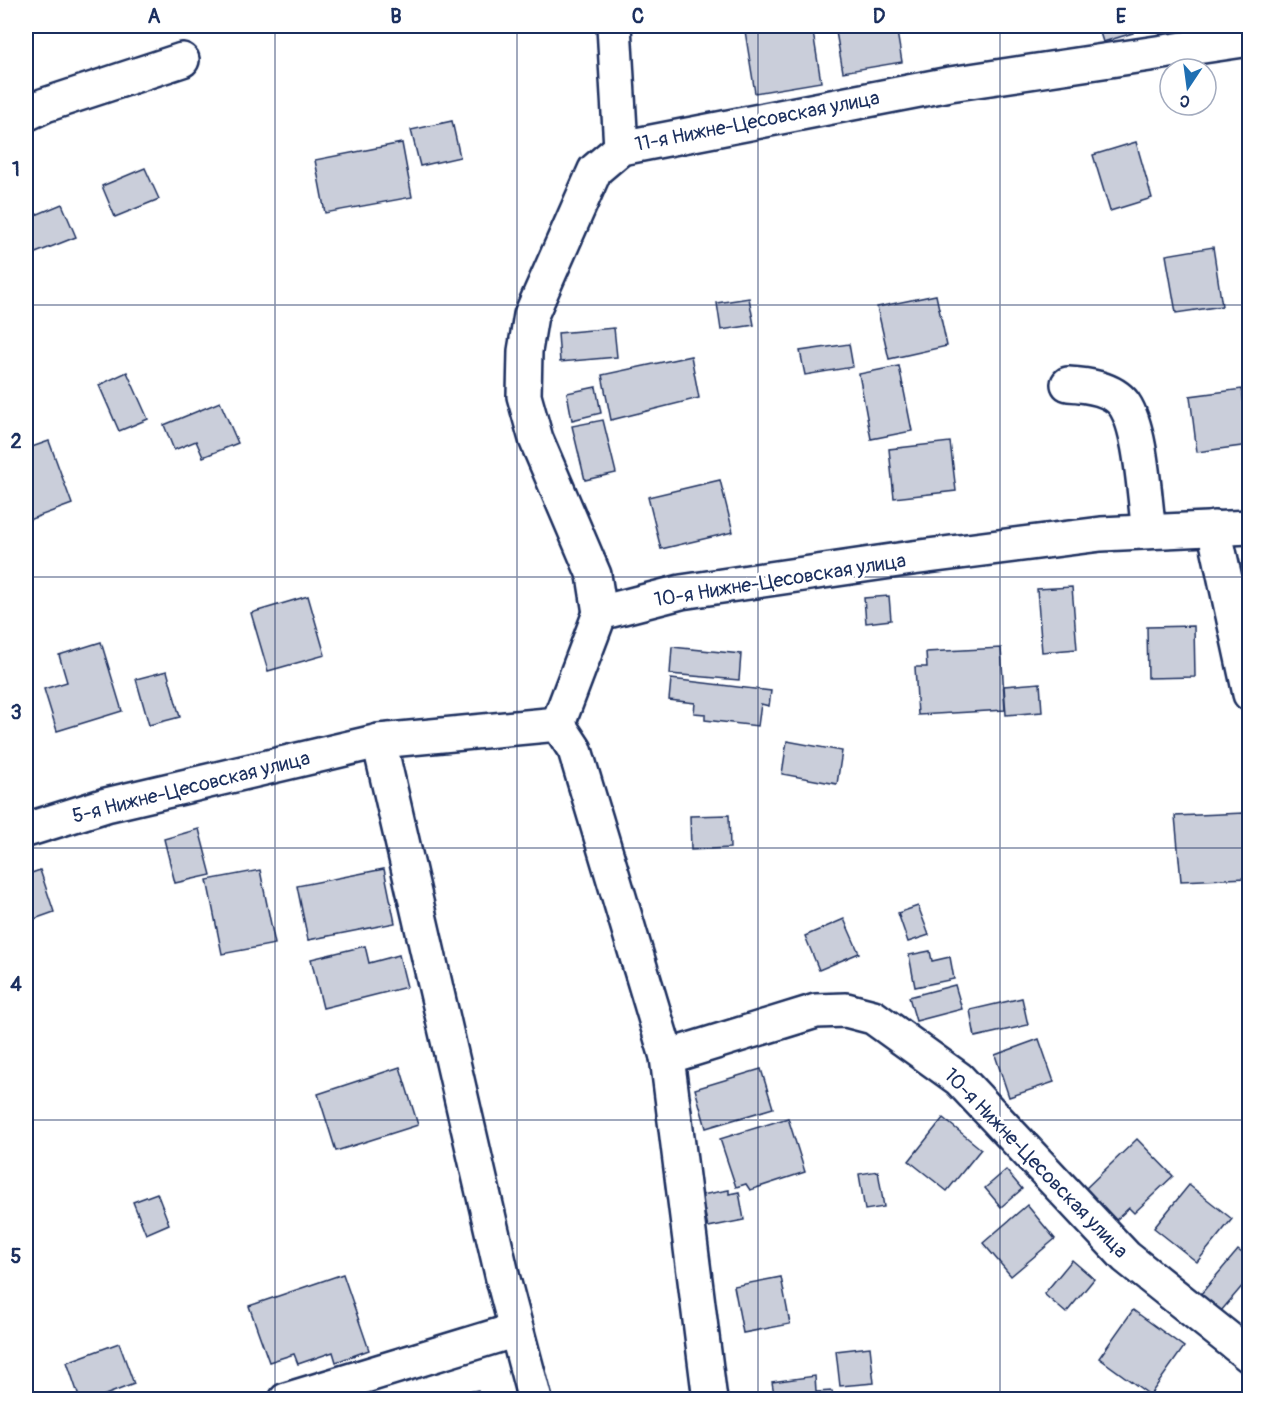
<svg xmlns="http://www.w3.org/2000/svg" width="1275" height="1425" viewBox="0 0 1275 1425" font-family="Pangolin,sans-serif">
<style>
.building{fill:#caceda;stroke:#1b2f5e;stroke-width:1.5}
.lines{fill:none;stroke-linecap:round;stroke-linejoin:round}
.minor-casing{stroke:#1b2f5e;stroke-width:38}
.minor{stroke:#fff;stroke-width:33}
.grid{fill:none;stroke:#1b2f5e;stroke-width:1.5;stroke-opacity:0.55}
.labels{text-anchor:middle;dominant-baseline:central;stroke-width:6;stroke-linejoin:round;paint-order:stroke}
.street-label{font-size:20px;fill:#1b2f5e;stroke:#fff}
.neatline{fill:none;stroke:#1b2f5e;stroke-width:2}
.grid-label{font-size:20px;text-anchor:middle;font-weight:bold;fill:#1b2f5e}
</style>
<rect width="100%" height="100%" fill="#fff"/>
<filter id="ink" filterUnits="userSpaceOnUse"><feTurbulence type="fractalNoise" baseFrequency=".0167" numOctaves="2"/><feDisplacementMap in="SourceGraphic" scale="12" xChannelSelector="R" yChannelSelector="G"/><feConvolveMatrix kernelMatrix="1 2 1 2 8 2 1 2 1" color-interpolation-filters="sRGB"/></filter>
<g filter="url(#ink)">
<g class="building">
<path d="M779,26H812L821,82L755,93L745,31Z"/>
<path d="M835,26H896L902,62L843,72Z"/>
<path d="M1098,26H1131L1133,33L1103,42Z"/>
<path d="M452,121L460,157L420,166L411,130Z"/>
<path d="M1136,142L1152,198L1110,211L1093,155Z"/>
<path d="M402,143L412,197L325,213L315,160Z"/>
<path d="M145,168L159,199L115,217L102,186Z"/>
<path d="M62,204L76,237L33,254L26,236V219Z"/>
<path d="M1213,247L1222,306L1176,313L1166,255Z"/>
<path d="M936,295L947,346L889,359L877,307Z"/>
<path d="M749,298L754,325L721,330L717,303Z"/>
<path d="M614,328L617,357L560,362L558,333Z"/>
<path d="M849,344L853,367L805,375L800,351Z"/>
<path d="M691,356L699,398L611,420L602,375Z"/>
<path d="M899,366L912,431L871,439L859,374Z"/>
<path d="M127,372L148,419L119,431L99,385Z"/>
<path d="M596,387L601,413L572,420L567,393Z"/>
<path d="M1242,389L1249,445L1197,452L1190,396Z"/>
<path d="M220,402L238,443L203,457L196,441L174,450L164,425Z"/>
<path d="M603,420L616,473L585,480L572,426Z"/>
<path d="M49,441L72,504L26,521V449Z"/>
<path d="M950,442L956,491L894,498L889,449Z"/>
<path d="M720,480L733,532L661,549L648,497Z"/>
<path d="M1072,587L1077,649L1042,652L1037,589Z"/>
<path d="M308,596L325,655L268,671L251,613Z"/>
<path d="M889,596L891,620L866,623L864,598Z"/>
<path d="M1194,626L1195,677L1148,678L1147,627Z"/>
<path d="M101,642L122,711L57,731L44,689L67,682L59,655Z"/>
<path d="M672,647L741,654L739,680L670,674Z"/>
<path d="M1001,648L1005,710L918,715L915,667H927L926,652Z"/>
<path d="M167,671L180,717L149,725L136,679Z"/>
<path d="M671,679L771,691L769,706L761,704L758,726L705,720V714L694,713L695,703L669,700Z"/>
<path d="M1040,683L1042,712L1006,715L1004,686Z"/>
<path d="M787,741L842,751L837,784L782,774Z"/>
<path d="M1244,813L1247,878L1181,881L1175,816Z"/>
<path d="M729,815L730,848L691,850L690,816Z"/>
<path d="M199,829L211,875L175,883L164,839Z"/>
<path d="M384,869L395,923L308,940L297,886Z"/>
<path d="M40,870L54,912L26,922V875Z"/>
<path d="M260,870L275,944L222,954L207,880Z"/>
<path d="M918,906L929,935L908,942L898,913Z"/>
<path d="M844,919L859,953L819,970L805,936Z"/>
<path d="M365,946L369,963L399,955L407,987L323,1008L311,959Z"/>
<path d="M930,951L932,961L950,957L954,979L915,987L909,955Z"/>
<path d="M955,985L962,1009L916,1021L909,997Z"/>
<path d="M1022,998L1028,1025L975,1037L970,1010Z"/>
<path d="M1039,1039L1054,1082L1009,1097L995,1055Z"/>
<path d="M400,1067L418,1125L336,1151L318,1094Z"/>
<path d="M761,1069L773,1108L706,1128L695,1089Z"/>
<path d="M788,1118L805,1172L750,1190L746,1184L736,1187L720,1139Z"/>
<path d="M943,1118L981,1149L947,1191L909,1161Z"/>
<path d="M1137,1139L1173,1176L1134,1213L1129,1208L1115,1221L1084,1190Z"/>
<path d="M1006,1170L1022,1189L1001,1207L985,1188Z"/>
<path d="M878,1171L884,1207L865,1210L859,1174Z"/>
<path d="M1189,1185L1232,1219L1197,1262L1154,1228Z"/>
<path d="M729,1190V1194L739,1192L744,1220L708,1227L701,1195Z"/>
<path d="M157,1193L169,1224L146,1234L133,1202Z"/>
<path d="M1027,1205L1055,1239L1011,1276L983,1243Z"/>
<path d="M1238,1250L1250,1259V1277L1215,1318L1195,1301Z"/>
<path d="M1072,1260L1094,1279L1066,1313L1044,1294Z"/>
<path d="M343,1274L369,1350L336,1362L333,1352L298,1364L294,1354L269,1362L249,1306Z"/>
<path d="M781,1277L790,1324L743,1333L734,1286Z"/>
<path d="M1133,1310L1184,1347L1150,1395L1099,1358Z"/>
<path d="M119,1343L134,1384L92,1400H80L67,1362Z"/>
<path d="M870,1347L874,1383L840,1386L836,1351Z"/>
<path d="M815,1376L816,1392L832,1391L834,1400H775L772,1382Z"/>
<path d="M478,1390L480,1400H418Z"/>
</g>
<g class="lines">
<g class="minor-casing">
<g id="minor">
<path d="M614,26L621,148"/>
<path d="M26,114L45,105L182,60"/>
<path d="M1068,384C1086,385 1112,388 1124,404C1142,430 1144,498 1149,531"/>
<path d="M1214,528L1250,694"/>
<path d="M600,613L594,575L536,439L524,396L525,351L531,315L595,170L621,148L950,84L1250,39"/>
<path d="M558,724L600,613L681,592L912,558L1101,534L1250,527"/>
<path d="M558,724L575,750L667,1057L710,1400"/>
<path d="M379,741L503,1279L535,1400"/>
<path d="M26,830L106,805L379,741L558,724"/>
<path d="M667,1057L816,1011L846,1010L873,1017L959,1079L1126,1257L1250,1356"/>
<path d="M286,1400L516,1330"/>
</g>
</g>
<use href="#minor" class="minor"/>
</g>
</g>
<path class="grid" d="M275,26V1400M517,26V1400M758,26V1400M1000,26V1400M26,305H1250M26,577H1250M26,848H1250M26,1120H1250"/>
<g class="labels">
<g class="street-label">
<text transform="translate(757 121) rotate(-11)">11-я Нижне-Цесовская улица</text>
<text transform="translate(780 580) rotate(-9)">10-я Нижне-Цесовская улица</text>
<text transform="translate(191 787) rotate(-14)">5-я Нижне-Цесовская улица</text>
<text transform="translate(1036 1163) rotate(46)">10-я Нижне-Цесовская улица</text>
</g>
</g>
<rect width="1275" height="1425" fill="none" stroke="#fff" stroke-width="66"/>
<g transform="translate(1188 87) rotate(193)"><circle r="28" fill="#ffffff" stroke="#a4acbf" stroke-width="1.5"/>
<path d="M0-4.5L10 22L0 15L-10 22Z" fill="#1f6fb2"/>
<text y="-9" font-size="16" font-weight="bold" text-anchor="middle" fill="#1b2f5e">С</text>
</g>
<rect x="33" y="33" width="1209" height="1359" class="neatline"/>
<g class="grid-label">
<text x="154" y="23">A</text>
<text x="396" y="23">B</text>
<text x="638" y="23">C</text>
<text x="879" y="23">D</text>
<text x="1121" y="23">E</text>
<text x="16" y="176">1</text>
<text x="16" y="448">2</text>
<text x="16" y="719">3</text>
<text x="16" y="991">4</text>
<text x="16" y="1263">5</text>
</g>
</svg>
